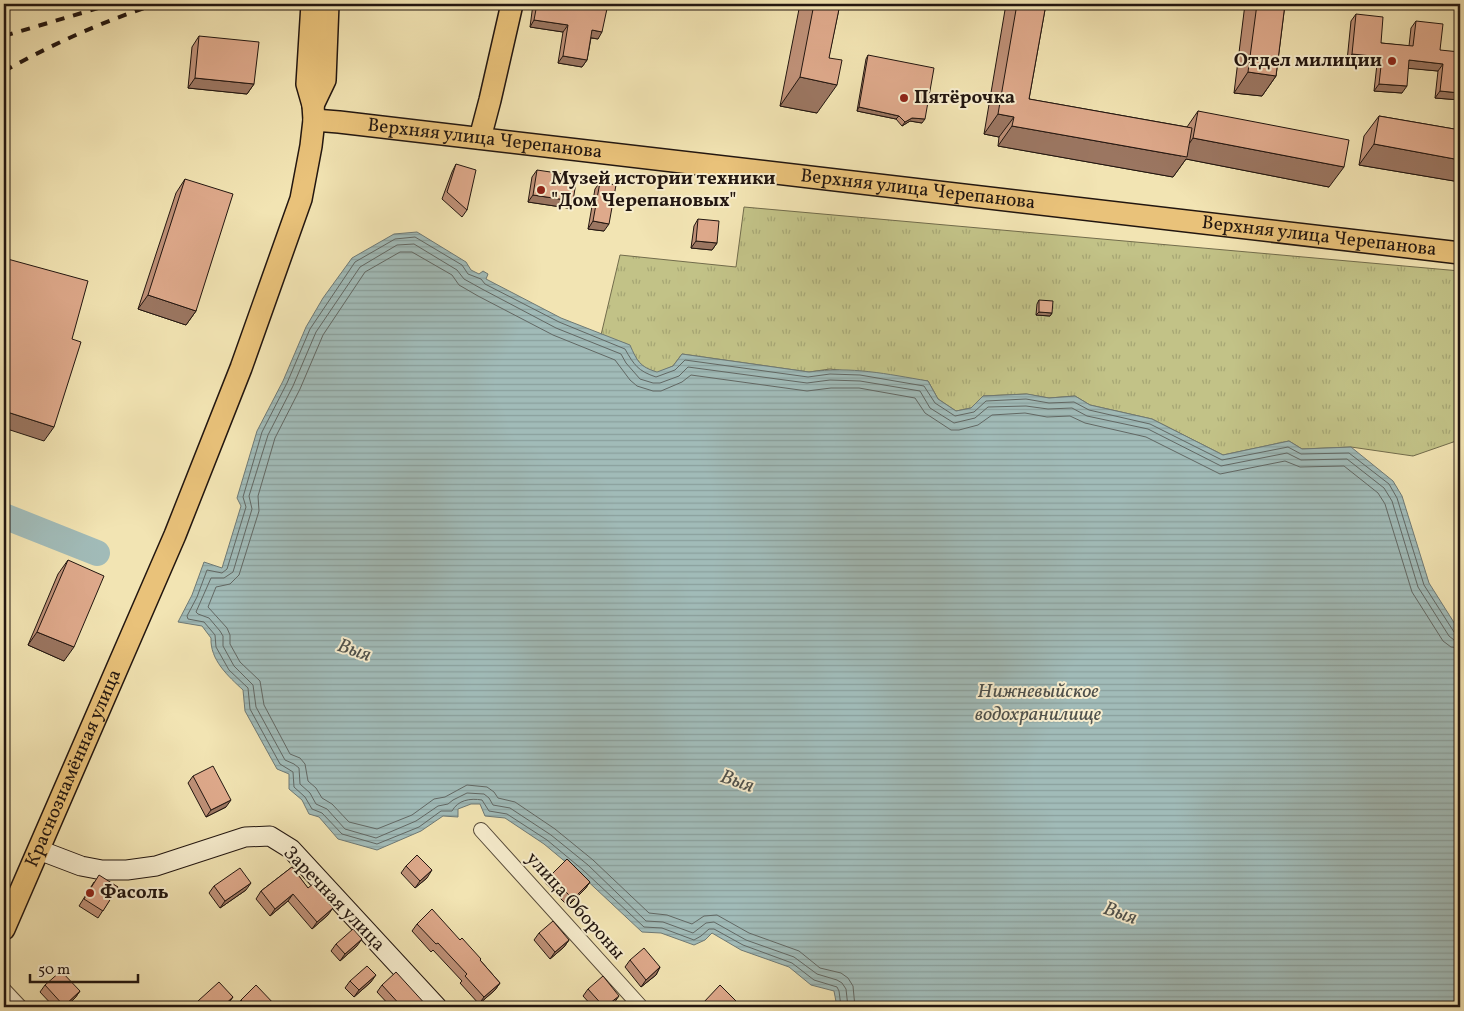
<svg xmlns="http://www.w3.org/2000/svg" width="1464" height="1011" viewBox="0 0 1464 1011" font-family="Vollkorn,serif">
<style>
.park{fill:url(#park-tufts);stroke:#726c4c}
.water{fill:url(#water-rules);stroke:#6e7975}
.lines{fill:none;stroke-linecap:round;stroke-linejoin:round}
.shore{stroke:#626864;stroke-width:1}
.river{stroke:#a1bbb8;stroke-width:26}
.street-casing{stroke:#564a39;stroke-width:16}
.secondary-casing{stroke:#221610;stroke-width:21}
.primary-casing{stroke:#221610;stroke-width:24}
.street{stroke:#f7edce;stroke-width:14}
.secondary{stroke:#f7edce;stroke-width:19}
.primary{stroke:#e9c27a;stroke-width:21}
.rail{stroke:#221610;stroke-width:4;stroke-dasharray:9 9;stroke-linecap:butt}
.wall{fill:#bf9178;stroke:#221610}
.shaded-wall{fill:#9b7661;stroke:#221610}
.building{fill:#dea98b;stroke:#221610}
.poi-dot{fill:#8f2418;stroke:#f7edce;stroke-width:2}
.labels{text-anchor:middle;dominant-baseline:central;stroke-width:4;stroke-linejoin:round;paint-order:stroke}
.poi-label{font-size:19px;font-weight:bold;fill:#221610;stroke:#f7edce;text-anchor:start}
.street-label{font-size:19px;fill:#221610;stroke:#f7edce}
.water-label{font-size:20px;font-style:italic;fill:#4e504b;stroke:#f7edce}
</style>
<defs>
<pattern id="park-tufts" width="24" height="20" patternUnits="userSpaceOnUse" patternTransform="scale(1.25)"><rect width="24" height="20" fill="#c2c287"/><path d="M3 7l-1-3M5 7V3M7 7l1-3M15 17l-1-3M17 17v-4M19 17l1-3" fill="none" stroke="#a6a674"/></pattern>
<pattern id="water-rules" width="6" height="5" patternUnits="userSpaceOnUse" patternTransform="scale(1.25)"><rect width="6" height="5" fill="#a1bbb8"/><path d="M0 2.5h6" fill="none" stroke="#8aa09d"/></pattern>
</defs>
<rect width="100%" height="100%" fill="#f2e4b3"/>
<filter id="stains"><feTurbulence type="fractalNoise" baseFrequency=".004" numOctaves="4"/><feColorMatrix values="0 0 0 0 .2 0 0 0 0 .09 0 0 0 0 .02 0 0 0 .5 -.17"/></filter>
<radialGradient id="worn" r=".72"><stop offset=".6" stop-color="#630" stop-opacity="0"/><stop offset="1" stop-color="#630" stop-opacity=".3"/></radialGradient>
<path class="park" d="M744,207L1460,271V429L1459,440L1413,456L1351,447L1302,449L1289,441L1223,455L1152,419L1090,405L1075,396L1049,398L1026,394L983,396L971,408L956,411L938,399L928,381L830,369L809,372L682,354L673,366L657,373C640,367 637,361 629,345L601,335L620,255L736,267Z"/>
<path class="water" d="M417,232L466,262L471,270L479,274L483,271L488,274L486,279L561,318L630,345C637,361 640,367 657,372L673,366L682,354L809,372C851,366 887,374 928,381L938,399L956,411L971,408L983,396L1027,394L1049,398L1075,396L1090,405L1152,419L1223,455L1289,441L1302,449L1351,447L1393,481L1402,496L1429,583L1460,632V1007H837L834,991L811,985L789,967L741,950L712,933L705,940L694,945L661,933L642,932L580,874L544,844L505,818L485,816L480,804H471L458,809V817L443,816L421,831L377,850L338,839L319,817L309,814L302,800L289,789V774L277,769L245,711L243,690C228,676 210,660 211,638L202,626L178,622L192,595L204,562L222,568L241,506L237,498L257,431L283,381L306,327L323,298L352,258L394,234Z"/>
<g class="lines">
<g class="shore">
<path d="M841,1007L839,991L837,987L814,980L792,963L743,945L714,929H709L701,936L694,940L662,928L644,927L583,870L547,840L507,814L489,811L482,800C470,798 458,800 452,811H441L419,827L377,844L342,834L322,813L312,809L305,797L294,787L293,772L280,764L250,709L248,688L229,670L216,647L215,635L204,622L188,619L187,616L197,597L207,570L222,573L227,569L246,507L243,497L262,432L287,383L310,329L355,262L395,239L415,237L462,265L468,274L481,279L485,284L559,322L625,349C634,365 638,371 656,377L675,370L685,360L808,377L830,374L860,375L924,386L935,403L955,416L974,412L986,401L1026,399L1049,403L1074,402L1089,410L1150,424L1222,460L1288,447L1301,454L1349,453L1389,484L1397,498L1424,585L1454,632L1460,635"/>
<path d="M848,1007L846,989L842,983L837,980L817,974L794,957L746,940L714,922L706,923L693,933L663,922L646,921L588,865L551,835L510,808L493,805L489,798L484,794L467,793L453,800L448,804L438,806L416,821L376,838L345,829L327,809L316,804L310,793L300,784L299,768L294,764L285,760L256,707L253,685L234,666L223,646V636L220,631L209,618L198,614L196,612L211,578H224L233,572L252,509L249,496L268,435L293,386L316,332L360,267L397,245L414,244L457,270L464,279L482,289L556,328L621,354L626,363L640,379L653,383H660L679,376L688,367L807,383L830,380L860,381L920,391L930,408L954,423L975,418L988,407L1026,406L1048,409L1072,408L1087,416L1148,429L1221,466L1287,453L1301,460L1347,459L1384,488L1392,501L1418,587L1449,636L1454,640L1460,641"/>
<path d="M855,1007L853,986L848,978L841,973L820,968L799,951L749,933L717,915L704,916L692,924L667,915L649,913L593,860L555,829L515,802L498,798L494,792L487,787L467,785L445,797L434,799L412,815L377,829L349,822L332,804L322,798L316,788L308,781L305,764L300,758L290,754L264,705L260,681L240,662L230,644V635L227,628L208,607L216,587L230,584L239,575L259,511L258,496L275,438L300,389L323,335L365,272L400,252H412L452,275L459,285L478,296L553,335L615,360L630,380L637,386L653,391H661L682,382L691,375L807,391L831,388H859L915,398L925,413L951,430H959L978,425L992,415L1025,413L1047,417L1070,416L1085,423L1146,437L1220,474L1285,461L1300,467L1344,466L1378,493L1385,504L1412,592L1443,641L1451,647L1460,648"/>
</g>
<path class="river" d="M4,516L97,553"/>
<g class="street-casing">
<g id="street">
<path d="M481,830L641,1007"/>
<path d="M4,990L20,1007"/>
</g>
</g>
<g class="secondary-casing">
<path id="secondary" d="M39,850L81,866L102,870H127L156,866L245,837L270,836L291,849L437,1007"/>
</g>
<g class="primary-casing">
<g id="primary">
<path d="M313,105L325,80L328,4"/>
<path id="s1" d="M314,120L339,122L1460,253"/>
<path d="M480,138L490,100L512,4"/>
<path id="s2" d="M4,929L175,535L241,368L301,199L311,146L314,120L313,105L307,84L312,4"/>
</g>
</g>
<use href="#street" class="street"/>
<use href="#secondary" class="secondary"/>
<use href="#primary" class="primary"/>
<g class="rail">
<path d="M4,36L112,4"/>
<path d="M4,71C53,44 103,21 157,4"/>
</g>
</g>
<g class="wall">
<path d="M533,4H608L598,39L591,38L587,60L582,67L558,63L563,32L530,27Z"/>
<path d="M800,4H840L817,113L780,106Z"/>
<path d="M1006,4H1046L1029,99L1187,127L1198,111L1329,187L1186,159L1173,177L998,146L999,137L984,134Z"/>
<path d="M1245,4H1285L1276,76L1262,96L1234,93Z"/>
<path d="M1356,14L1381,43L1409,46L1411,28L1416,21L1440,50L1460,100L1435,98L1438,71L1408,68L1402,93L1374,91L1377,64L1347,61L1351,21Z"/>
<path d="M199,36L254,84L247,94L188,88L192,47Z"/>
<path d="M868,55L922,123L910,121L902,126L896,119L857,111L866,59Z"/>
<path d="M1379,116L1460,130V182L1359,165L1364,136Z"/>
<path d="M456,164L467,210L462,217L442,199L452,172Z"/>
<path d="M537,170L573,201L568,208L528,202L532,177Z"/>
<path d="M185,179L196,311L186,325L138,309L176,193Z"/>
<path d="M600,182L604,231L588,229L595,189Z"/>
<path d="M698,219L717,243L712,250L691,248L694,226Z"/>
<path d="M1039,300L1052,313L1050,316L1036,315L1037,304Z"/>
<path d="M68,560L64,661L28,645L58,574Z"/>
<path d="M193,776L226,807L206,817L188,783Z"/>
<path d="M406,866L427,878L415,888L401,873Z"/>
<path d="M292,867L328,915L312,929L288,901L270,916L256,899L261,891Z"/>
<path d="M550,876L590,882L585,889L568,906L545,883Z"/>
<path d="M94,882L118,887L98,918L79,906Z"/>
<path d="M214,886L246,890L220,908L209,893Z"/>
<path d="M417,924L480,960L500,983L495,990L479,1004L460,983L462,981L433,950L431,952L412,931Z"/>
<path d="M539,933L569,940L564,947L550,959L534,940Z"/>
<path d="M336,944L357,946L340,961L331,951Z"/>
<path d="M630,960L660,967L656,975L641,987L625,967Z"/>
<path d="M350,981L371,982L354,997L345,988Z"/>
<path d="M45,985L80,991L75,998L65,1007H54L40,992Z"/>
<path d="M382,985L427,1006L434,1007H391L377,992Z"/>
<path d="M588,989L614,1003L609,1007H593L583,996Z"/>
<path d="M233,997L225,1007H193L198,1001Z"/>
<path d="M241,1000L275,1007H236Z"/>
<path d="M703,1003L742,1007H700Z"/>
</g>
<g class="shaded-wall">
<path d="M534,20L568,25L563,32L530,27Z"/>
<path d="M592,30L602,32L598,39L587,37Z"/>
<path d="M1352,54L1382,57L1377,64L1347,61Z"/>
<path d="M563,56L587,60L582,67L558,63Z"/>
<path d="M1409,60L1443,64L1438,71L1404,68Z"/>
<path d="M1248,72L1276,76L1262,96L1234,93Z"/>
<path d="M800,77L837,85L817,113L780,106Z"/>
<path d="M195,78L254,84L247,94L188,88Z"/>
<path d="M1379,84L1407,86L1402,93L1374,91Z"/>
<path d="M1440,91L1460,93V100L1435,98Z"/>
<path d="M859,107L899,116L896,119L857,111Z"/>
<path d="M998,114L1014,117L999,137L984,134Z"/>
<path d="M912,118L925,119L922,123L910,121L902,126L905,122Z"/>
<path d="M1012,126L1181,156L1193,138L1344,167L1329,187L1186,159L1173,177L998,146Z"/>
<path d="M1374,144L1460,160V182L1359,165Z"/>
<path d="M533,195L573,201L568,208L528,202Z"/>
<path d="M593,221L609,224L604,231L588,229Z"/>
<path d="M696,241L717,243L712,250L691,248Z"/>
<path d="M148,295L196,311L186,325L138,309Z"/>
<path d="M1039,312L1052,313L1050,316L1036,315Z"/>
<path d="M4,411L54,427L44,441L4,428Z"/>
<path d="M37,632L74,647L64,661L28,645Z"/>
<path d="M231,800L226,807L206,817L211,810Z"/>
<path d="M432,870L427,878L415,888L420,881Z"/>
<path d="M590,882L585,889L568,906L573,899Z"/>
<path d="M251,883L246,890L220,908L225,901Z"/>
<path d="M293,894L288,901L270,916L275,909Z"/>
<path d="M333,908L328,915L312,929L317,922Z"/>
<path d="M362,939L357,946L340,961L345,954Z"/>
<path d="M569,940L564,947L550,959L555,952Z"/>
<path d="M660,967L656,975L641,987L646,980Z"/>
<path d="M376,975L371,982L354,997L359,990Z"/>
<path d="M500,983L495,990L479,1004L484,997Z"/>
<path d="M80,991L75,998L65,1007H63Z"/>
<path d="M619,996L614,1003L609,1007H605Z"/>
<path d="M233,997L225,1007H222Z"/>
</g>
<g class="building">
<path d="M537,4H608L602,32L592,30L587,60L563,56L568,25L534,20Z"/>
<path d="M814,4H840L829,58L842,60L837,85L800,77Z"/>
<path d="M1017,4H1046L1029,99L1192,128L1187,157L1012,126L1014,117L998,114Z"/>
<path d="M1257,4H1285L1276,76L1248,72Z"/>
<path d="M1356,14L1383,17L1381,43L1413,46L1416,21L1443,24L1440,50L1460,52V93L1440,91L1443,64L1409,60L1407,86L1379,84L1382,57L1352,54Z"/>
<path d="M199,36L259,42L254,84L195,78Z"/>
<path d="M868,55L934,68L925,119L912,118L905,122L899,116L859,107Z"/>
<path d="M1198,111L1349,140L1344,167L1193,138Z"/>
<path d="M1379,116L1460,130V160L1374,144Z"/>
<path d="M456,164L476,170L467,210L447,192Z"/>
<path d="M537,170L577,176L573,201L533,195Z"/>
<path d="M185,179L233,194L196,311L148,295Z"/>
<path d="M600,182L616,185L609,224L593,221Z"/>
<path d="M698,219L719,221L717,243L696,241Z"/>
<path d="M4,258L88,281L72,339L81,342L54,427L4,411Z"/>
<path d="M1039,300L1053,301L1052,313L1039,312Z"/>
<path d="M68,560L104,576L74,647L37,632Z"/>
<path d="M213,766L231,800L211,810L193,776Z"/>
<path d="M417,855L432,870L420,881L406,866Z"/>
<path d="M567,859L590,882L573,899L550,876Z"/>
<path d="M292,867L308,888L313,884L333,908L317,922L293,894L275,909L261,891Z"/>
<path d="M240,868L251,883L225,901L214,886Z"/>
<path d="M99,875L118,887L103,911L84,899Z"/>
<path d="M432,909L460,940L462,938L481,959L480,960L500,983L484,997L465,976L467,974L438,943L436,944L417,924Z"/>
<path d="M553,921L569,940L555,952L539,933Z"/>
<path d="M353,929L362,939L345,954L336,944Z"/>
<path d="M644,948L660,967L646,980L630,960Z"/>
<path d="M367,966L376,975L359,990L350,981Z"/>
<path d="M61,971L80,991L64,1006L45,985Z"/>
<path d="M396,972L427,1006L430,1003L434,1007H402L382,985Z"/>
<path d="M603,976L619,996L605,1007H604L588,989Z"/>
<path d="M219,982L233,997L222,1007H196L200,1003L198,1001Z"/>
<path d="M256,985L276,1006L274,1007H248L241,1000Z"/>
<path d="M720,985L742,1007H708L703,1003Z"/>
<path d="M521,1002L527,1007H515Z"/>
<path d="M797,1004L800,1007H793Z"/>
</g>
<g class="poi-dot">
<circle cx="1392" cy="61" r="5"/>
<circle cx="904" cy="98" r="5"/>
<circle cx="541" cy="190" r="5"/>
<circle cx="90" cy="893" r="5"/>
</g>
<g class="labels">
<g class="poi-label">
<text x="1382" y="61" text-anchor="end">Отдел милиции</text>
<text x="914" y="98">Пятёрочка</text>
<text x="551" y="179">Музей истории техники<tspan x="551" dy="22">"Дом Черепановых"</tspan></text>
<text x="100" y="893">Фасоль</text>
</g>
<g class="street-label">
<text stroke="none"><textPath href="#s1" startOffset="172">Верхняя улица Черепанова</textPath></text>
<text stroke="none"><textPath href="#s1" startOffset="608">Верхняя улица Черепанова</textPath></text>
<text stroke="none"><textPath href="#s1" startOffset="1012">Верхняя улица Черепанова</textPath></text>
<text stroke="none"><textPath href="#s2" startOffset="175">Краснознамённая улица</textPath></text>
<text transform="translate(334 899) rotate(46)">Заречная улица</text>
<text transform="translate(575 906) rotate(48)">улица Обороны</text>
</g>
<g class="water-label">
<text transform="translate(354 651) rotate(19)">Выя</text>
<text x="1038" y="692">Нижневыйское<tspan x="1038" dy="23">водохранилище</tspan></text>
<text transform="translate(737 782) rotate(19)">Выя</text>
<text transform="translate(1120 914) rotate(19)">Выя</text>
</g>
</g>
<rect width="1464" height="1011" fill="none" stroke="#f2e4b3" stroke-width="20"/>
<rect x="5" y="5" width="1454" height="1001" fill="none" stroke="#221610" stroke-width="2.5"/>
<rect x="10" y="10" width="1444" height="991" fill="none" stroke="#221610"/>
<path d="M30 974v8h108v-8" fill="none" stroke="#221610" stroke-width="2.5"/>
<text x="38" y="974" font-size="15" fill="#221610" stroke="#f7edce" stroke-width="4" paint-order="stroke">50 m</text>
<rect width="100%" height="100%" filter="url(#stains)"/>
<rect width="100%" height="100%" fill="url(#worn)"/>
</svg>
